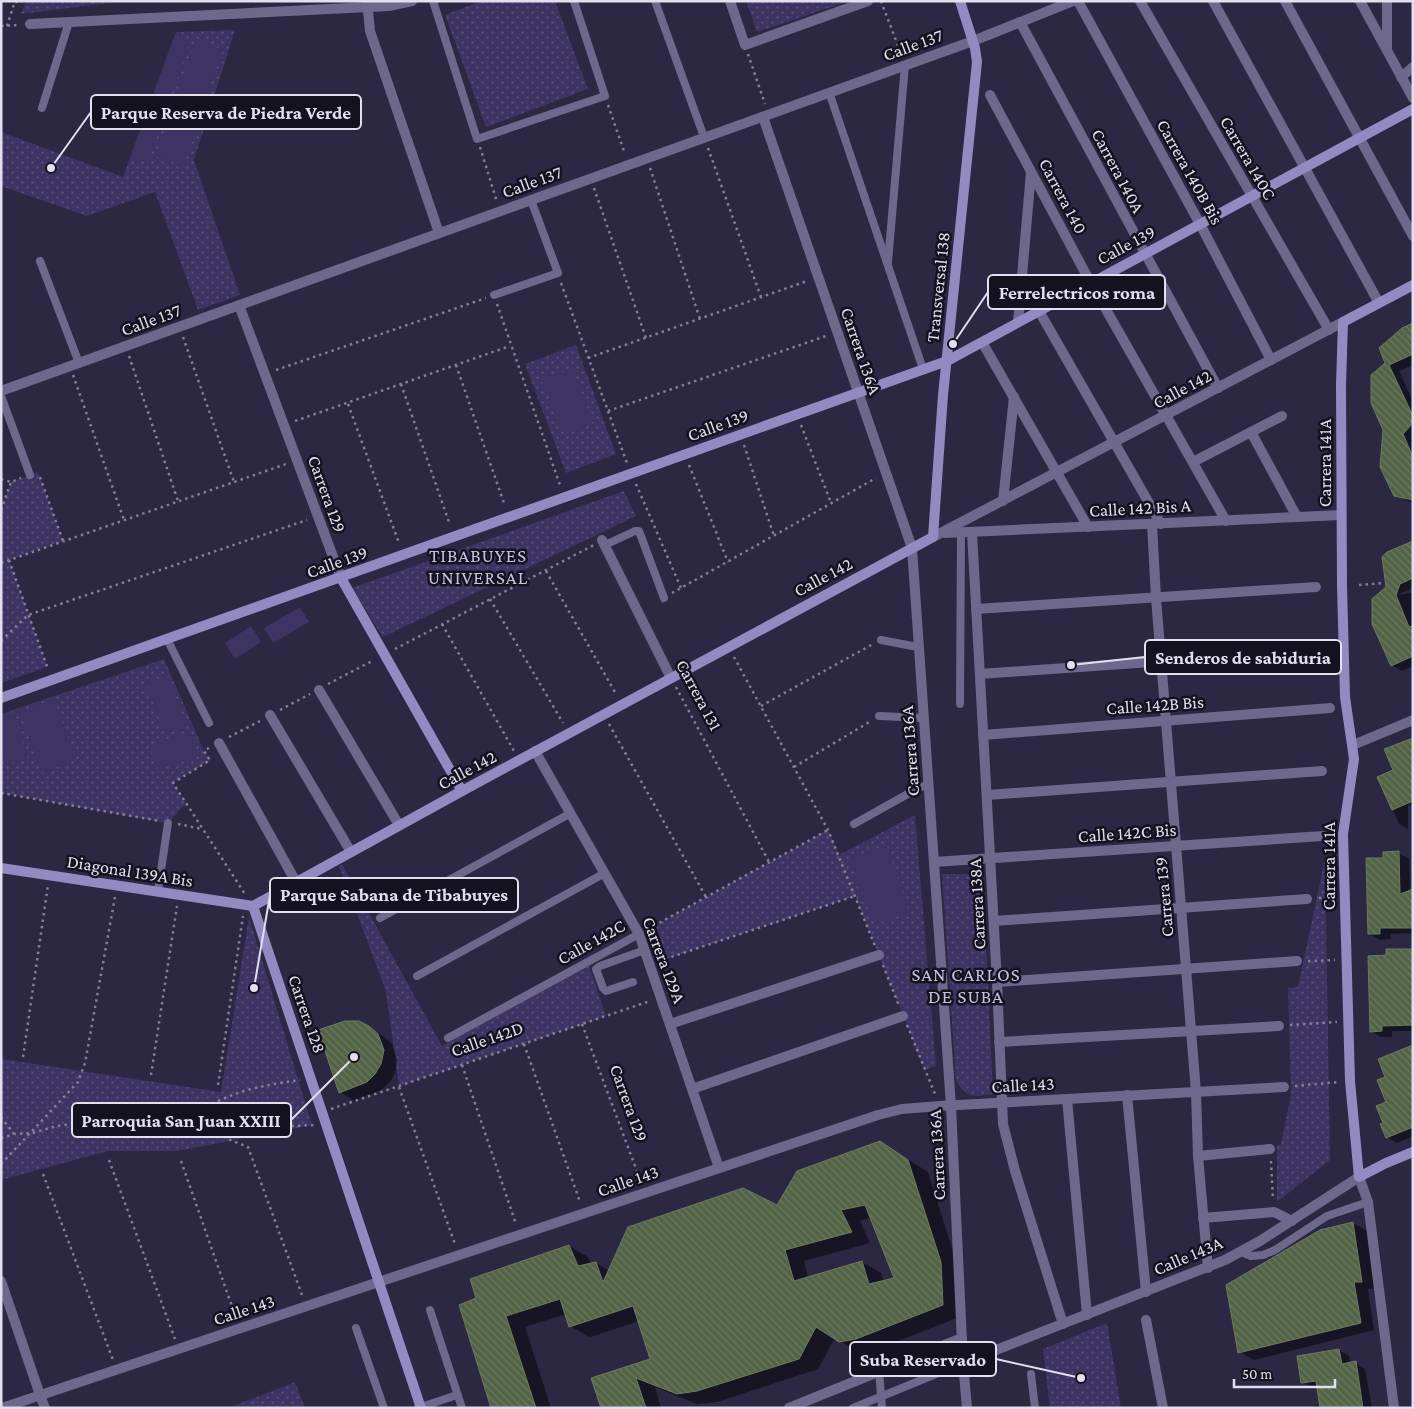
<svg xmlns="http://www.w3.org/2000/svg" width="1414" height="1409" viewBox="0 0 1414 1409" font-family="'Crimson Pro',serif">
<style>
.park{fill:url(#park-dots)}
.pitch{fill:#3e3463}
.shadow{fill:#0007;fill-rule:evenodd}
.building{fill:url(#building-back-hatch);stroke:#6b7c5e;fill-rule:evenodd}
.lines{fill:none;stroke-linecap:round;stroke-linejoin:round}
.path{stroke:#837f95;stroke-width:2.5;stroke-dasharray:2.5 4;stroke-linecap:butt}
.lane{stroke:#6e688c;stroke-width:8}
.street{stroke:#6e688c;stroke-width:10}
.secondary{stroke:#948ac2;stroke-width:10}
.labels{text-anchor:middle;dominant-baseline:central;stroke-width:5;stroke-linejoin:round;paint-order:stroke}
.street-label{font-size:18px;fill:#e1dff0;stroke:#14121e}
.neighbourhood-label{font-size:19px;letter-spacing:1px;fill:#c6c1e4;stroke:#14121e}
.leader{fill:none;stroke:#e1dff0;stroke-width:2}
.callout-dot{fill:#e1dff0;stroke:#14121e;stroke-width:2}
.callout{fill:#14121e;stroke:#e1dff0;stroke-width:2}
.callout-label{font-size:19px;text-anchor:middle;font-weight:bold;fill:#e1dff0}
</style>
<defs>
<pattern id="park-dots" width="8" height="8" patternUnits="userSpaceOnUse" patternTransform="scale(1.25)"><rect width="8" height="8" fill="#3e3463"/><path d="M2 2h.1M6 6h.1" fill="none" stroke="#5a517a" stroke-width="1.8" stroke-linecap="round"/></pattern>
<pattern id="building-back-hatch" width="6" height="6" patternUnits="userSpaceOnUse" patternTransform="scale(1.25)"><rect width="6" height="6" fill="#536346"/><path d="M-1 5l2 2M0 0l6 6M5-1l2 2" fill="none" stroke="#6b7961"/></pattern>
</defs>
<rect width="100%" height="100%" fill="#2c2742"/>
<g class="park">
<path d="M26,1H125L21,14Z"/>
<path d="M481,1H555L588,89L486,127L445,15Z"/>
<path d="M746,1H849L757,32Z"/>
<path d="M235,30L194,160L240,295L198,310L155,192L87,216L1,186V132L123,177L176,32Z"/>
<path d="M576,345L616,454L566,473L525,364Z"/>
<path d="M38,472L63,541L9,560L47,667L1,683V510L11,482Z"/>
<path d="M624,491L636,516L383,637L352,588Z"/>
<path d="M164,659L204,751L210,760L173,783L186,803L168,823L1,793V714Z"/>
<path d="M915,815L936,1066L925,1070L855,896L666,959L656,925L828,830L839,855Z"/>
<path d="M1325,859L1330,1160L1277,1202V1146L1281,1144L1291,1094L1288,988L1298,987Z"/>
<path d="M342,864L442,1046L589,966L606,1016L399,1086L386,991L339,866Z"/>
<path d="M942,874H983L993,1094C973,1097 968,1099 956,1081Z"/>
<path d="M249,917L312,1125L177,1151H108L1,1180V1059L221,1092Z"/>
<path d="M1107,1323L1121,1408H1050L1043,1349Z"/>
<path d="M295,1382L305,1408H229Z"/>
</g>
<g class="pitch">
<path d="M174,37L191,39L148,162L130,158Z"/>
<path d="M197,39L223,50L204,102L177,94Z"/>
<path d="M174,102L202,111L184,166L156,157Z"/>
<path d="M572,369L593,422L565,435L541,379Z"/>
<path d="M300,607L309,622L273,643L264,628Z"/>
<path d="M251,626L261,642L235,659L225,643Z"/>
<path d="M167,676L186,726L166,734L146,684Z"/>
<path d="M54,699L76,760L42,773L20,712Z"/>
<path d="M13,712L28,758L7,765L1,747V716Z"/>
<path d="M191,732L199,756L158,770L150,746Z"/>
<path d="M887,846L909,912L874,923L849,858Z"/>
</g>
<g class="shadow">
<path d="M1413,325V365L1399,371L1413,401V507L1411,502L1395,495L1387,364Z"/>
<path d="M1413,542V588L1399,594V595L1413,592V666L1402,671L1392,665V596L1399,595L1387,588Z"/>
<path d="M1413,739V807L1408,804V829L1399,824L1379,777L1394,771Z"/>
<path d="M1399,853L1409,859L1410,892L1413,891V935L1412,933L1390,934L1391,939L1380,940L1369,934L1384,859Z"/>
<path d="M1413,950V1031H1392V1037H1381L1371,1031L1387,957Z"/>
<path d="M359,1022L383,1036L392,1044L397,1059L395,1073L390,1082L381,1090L354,1101L340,1092Z"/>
<path d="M1413,1046V1136L1397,1143L1387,1137L1385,1124L1388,1102L1387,1077Z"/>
<path d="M880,1142L928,1172L960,1274L962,1316L875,1350L860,1353L835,1338L818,1369L717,1402L697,1404L655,1387L661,1408H599L602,1407L652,1359L639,1321L590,1337L570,1326L566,1314L525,1327L551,1408H493L478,1298L569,1246L588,1257L591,1264L596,1263L610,1271L778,1206ZM871,1218L896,1279L884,1282L881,1273L862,1262L808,1278L804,1261L870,1243L860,1221Z"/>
<path d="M1353,1223L1367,1231L1376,1289H1368L1374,1330L1254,1360L1240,1352L1321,1231Z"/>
<path d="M1339,1350L1349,1356L1350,1363H1355L1365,1369L1372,1408H1314V1406L1321,1405L1318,1387L1313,1388L1303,1382Z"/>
</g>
<g class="building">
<path d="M1413,323V354L1389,365L1413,416V423L1403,434L1413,457V500L1394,496L1380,467L1383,430L1371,403V375L1385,363L1379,348L1402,328Z"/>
<path d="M1413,541V578L1400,584L1396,595L1409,627L1413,626V656L1391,666L1372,624V599L1386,587L1382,557L1387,552Z"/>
<path d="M1413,738V801L1392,810L1377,777L1393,770L1384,749Z"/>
<path d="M1399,851L1400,894L1413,889V928H1380V934H1368L1366,858H1383V852Z"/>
<path d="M1386,949H1413V1025L1382,1026V1031L1370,1032L1368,956L1386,955Z"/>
<path d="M345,1021H359L369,1026L378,1034L384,1050L381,1064L375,1074L367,1082L339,1093L318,1030Z"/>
<path d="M1413,1045V1127L1386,1138L1380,1124L1383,1123L1376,1106L1386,1102L1377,1080L1385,1077L1378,1059Z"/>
<path d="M880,1141L908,1160L941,1262L943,1305L856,1339L839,1342L816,1327L799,1359L697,1391L677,1394L636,1378L646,1408H601L591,1378L650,1359L633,1306L569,1327L560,1299L506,1316L536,1408H491L459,1305L476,1298L470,1279L569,1245L578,1266L596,1262L603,1282L628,1227L743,1188L777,1205L797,1171ZM865,1205L894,1278L869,1284L862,1261L794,1281L785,1250L852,1232L841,1210Z"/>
<path d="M1353,1222L1362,1282H1354L1361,1323L1238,1353L1226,1285L1320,1230Z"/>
<path d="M1339,1349L1342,1364L1356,1361L1363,1408H1320L1316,1381L1301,1383L1297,1356Z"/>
</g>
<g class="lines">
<g class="path">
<path d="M881,1L902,56"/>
<path d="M15,2L23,1"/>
<path d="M1,26L19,25"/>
<path d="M7,26L15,1"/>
<path d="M748,54L765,104"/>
<path d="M608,105L625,154"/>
<path d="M480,147L497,202"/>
<path d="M708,148L761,297"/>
<path d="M650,168L700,319"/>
<path d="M594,188L646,338"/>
<path d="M561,283L627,463"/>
<path d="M497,304L561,488"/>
<path d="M183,337L234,482"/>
<path d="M129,356L178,501"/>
<path d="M588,358L807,281"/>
<path d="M456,365L505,506"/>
<path d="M276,370L486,298"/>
<path d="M73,375L124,520"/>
<path d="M401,384L450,525"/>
<path d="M348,404L399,543"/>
<path d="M608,411L826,336"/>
<path d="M295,421L510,346"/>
<path d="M801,425L831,503"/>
<path d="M744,445L774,536"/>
<path d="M689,465L728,562"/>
<path d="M40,477L63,541"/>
<path d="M1,479L11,482L21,478"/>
<path d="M636,484L681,588"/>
<path d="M1,510L11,482"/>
<path d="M9,560L48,669"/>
<path d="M1,563L286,464"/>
<path d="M546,571L616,694"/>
<path d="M1359,585L1385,583"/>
<path d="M672,593L876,478"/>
<path d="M490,599L563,723"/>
<path d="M442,624L514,751"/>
<path d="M1,641L28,615L307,520"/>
<path d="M395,649L594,545"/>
<path d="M734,657L828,830L875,946"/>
<path d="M328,684L374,660"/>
<path d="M676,687L769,862"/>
<path d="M761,706L873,644"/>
<path d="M280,710L310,694"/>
<path d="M609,724L706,897"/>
<path d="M229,737L260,721"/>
<path d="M209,748L204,751L210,760L173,783L245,894"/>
<path d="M794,767L871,721"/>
<path d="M1,793L160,821"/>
<path d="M178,824L202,829"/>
<path d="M1319,898H1333"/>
<path d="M648,929L828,830"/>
<path d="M659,961L855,896"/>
<path d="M1308,961L1335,960"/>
<path d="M883,965L899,1006"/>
<path d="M582,1024L641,1182"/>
<path d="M907,1025L935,1094"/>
<path d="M1290,1025L1337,1022"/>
<path d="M524,1044L580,1202"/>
<path d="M23,1057L48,885"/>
<path d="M462,1065L516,1224"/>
<path d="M151,1075L177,906"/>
<path d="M218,1085L243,916"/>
<path d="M1295,1086L1339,1082"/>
<path d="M399,1087L455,1244"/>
<path d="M331,1109L650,1001"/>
<path d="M1,1117L14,1134"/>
<path d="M1,1138L14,1134L32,1133L57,1126L106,1119L136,1112L158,1119L201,1117C205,1112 209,1106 215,1103C240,1089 272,1084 300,1080"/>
<path d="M109,1160L175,1339"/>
<path d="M181,1161L236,1318"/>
<path d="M1271,1161L1273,1200"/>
<path d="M1,1164L78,1082L85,1063L115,897"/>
<path d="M43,1174L113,1360"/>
<path d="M302,1295L248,1147C231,1140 210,1134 201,1117L232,1121L264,1122L293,1126L314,1125"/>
</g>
<g class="lane">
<path d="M433,1L477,139L605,96L574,1"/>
<path d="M655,1L704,137"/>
<path d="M829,92L923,369"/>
<path d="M42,108L69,22"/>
<path d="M40,261L79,363"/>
<path d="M888,262L905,65"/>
<path d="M494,295L558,273L531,200"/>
<path d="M1,396L30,475"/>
<path d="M605,545L635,531H639L664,598"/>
<path d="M167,639L209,723"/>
<path d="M881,640L918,647"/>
<path d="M960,704L961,533"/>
<path d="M879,716L923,718"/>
<path d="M854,824L913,791L928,784"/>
<path d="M158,891L168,823"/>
<path d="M380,918L571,813"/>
<path d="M417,976L605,873"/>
<path d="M633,982L606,991L603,988L596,969L600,966L645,950"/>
<path d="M448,1038L639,934"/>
<path d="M1241,1252L1251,1256L1263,1255L1275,1250L1327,1216L1368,1202"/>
<path d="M430,1310L462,1408"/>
<path d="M356,1328L384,1408"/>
<path d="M879,1371L882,1408"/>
<path d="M1031,1374L1035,1408"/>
<path d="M418,1408L457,1395"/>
<path d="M853,1408L963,1363"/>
</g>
<g class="street">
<path d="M367,1L370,31L439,233"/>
<path d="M730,1L745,45L868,1"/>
<path d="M1078,1L1200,224L1271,360"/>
<path d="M1140,1L1329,330"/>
<path d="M1213,1L1379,303"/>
<path d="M1285,1L1413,236"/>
<path d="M1360,1L1413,98"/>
<path d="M1387,1V50"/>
<path d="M1020,22L1218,388"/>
<path d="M30,24L389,6L412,1"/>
<path d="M1401,77L1413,67"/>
<path d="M990,95L1087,276L1226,521"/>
<path d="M763,117L912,548L951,1106L963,1363L967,1408"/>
<path d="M239,305L341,578"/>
<path d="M1039,311L1161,524"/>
<path d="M1018,322L1031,172"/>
<path d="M982,342L1088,527"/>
<path d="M1,391L973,41L1073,1"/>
<path d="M1251,432L1297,517"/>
<path d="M1193,462L1282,416"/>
<path d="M1003,501L1014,397"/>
<path d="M1152,524L1156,598L1196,1092L1198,1156L1208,1268"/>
<path d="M945,533L1341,515"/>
<path d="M972,533L997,982L1003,1124L1015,1171L1063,1324"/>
<path d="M933,537L1343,322"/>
<path d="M602,540L671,678"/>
<path d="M976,609L1316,587"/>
<path d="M980,674L1320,650"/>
<path d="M319,690L399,825"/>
<path d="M270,715L351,852"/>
<path d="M983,735L1330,708"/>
<path d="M219,743L296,882"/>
<path d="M1353,745L1413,720"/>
<path d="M535,751L639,934L719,1168"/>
<path d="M987,795L1322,771"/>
<path d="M934,862L1323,836"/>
<path d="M994,921L1307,899"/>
<path d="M997,982L1297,961"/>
<path d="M670,1024L879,955"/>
<path d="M999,1042L1279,1026"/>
<path d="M692,1089L903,1016"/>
<path d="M1127,1095L1146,1292"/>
<path d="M1067,1099L1087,1315"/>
<path d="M1198,1156L1270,1149"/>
<path d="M1203,1218L1274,1212L1292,1221"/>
<path d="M1,1281L40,1395L45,1408"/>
<path d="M1146,1320L1163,1408"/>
<path d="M963,1363L1225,1260L1260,1241L1359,1177L1368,1202L1394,1408"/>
<path d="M2,1408L878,1115L902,1109L940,1106L1284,1087"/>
<path d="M789,1408L962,1338"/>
</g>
<g class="secondary">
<path d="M1413,285L1343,322L1341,385L1342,586L1345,697L1354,759L1343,834L1350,1081L1359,1177L1386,1163L1413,1152"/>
<path d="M341,578L462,791"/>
<path d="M1,698L947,361L1413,109"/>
<path d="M1,868L253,906"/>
<path d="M253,906L462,791L933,537L943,395L977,62L975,48L960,1"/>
<path d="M253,906L421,1408"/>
</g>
</g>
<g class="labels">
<g class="street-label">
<text transform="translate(913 45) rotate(-20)">Calle 137</text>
<text transform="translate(1248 158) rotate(60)">Carrera 140C</text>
<text transform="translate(1118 171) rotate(62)">Carrera 140A</text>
<text transform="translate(1190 172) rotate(61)">Carrera 140B Bis</text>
<text transform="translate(532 182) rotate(-20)">Calle 137</text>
<text transform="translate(1063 196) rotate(62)">Carrera 140</text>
<text transform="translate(1126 245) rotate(-28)">Calle 139</text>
<text transform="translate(938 287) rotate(-84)">Transversal 138</text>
<text transform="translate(151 320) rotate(-20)">Calle 137</text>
<text transform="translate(861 351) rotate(71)">Carrera 136A</text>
<text transform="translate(1182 389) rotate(-28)">Calle 142</text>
<text transform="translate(718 425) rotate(-20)">Calle 139</text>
<text transform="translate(1325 463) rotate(-90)">Carrera 141A</text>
<text transform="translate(327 494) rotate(70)">Carrera 129</text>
<text transform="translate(1140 508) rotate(-3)">Calle 142 Bis A</text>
<text transform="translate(337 562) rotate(-20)">Calle 139</text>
<text transform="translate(823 577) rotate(-28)">Calle 142</text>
<text transform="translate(699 695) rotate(62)">Carrera 131</text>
<text transform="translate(1155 705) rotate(-4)">Calle 142B Bis</text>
<text transform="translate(910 751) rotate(-94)">Carrera 136A</text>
<text transform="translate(467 770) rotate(-28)">Calle 142</text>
<text transform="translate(1127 833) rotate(-4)">Calle 142C Bis</text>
<text transform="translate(1329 866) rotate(-90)">Carrera 141A</text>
<text transform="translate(130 871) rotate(9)">Diagonal 139A Bis</text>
<text transform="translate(1164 897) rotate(-95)">Carrera 139</text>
<text transform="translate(977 904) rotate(-93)">Carrera 138A</text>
<text transform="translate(591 942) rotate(-29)">Calle 142C</text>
<text transform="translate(664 960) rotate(69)">Carrera 129A</text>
<text transform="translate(307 1014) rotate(71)">Carrera 128</text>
<text transform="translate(487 1039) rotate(-19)">Calle 142D</text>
<text transform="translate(1023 1085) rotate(-3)">Calle 143</text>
<text transform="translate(629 1103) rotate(70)">Carrera 129</text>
<text transform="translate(937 1155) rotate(-93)">Carrera 136A</text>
<text transform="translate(628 1181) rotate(-19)">Calle 143</text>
<text transform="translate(1188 1256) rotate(-23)">Calle 143A</text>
<text transform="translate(244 1310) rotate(-18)">Calle 143</text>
</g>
<g class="neighbourhood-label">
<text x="478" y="555">TIBABUYES<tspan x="478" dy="22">UNIVERSAL</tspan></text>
<text x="966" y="974">SAN CARLOS<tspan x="966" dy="22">DE SUBA</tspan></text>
</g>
</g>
<path class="leader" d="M51 168L91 112M953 344L988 292M1071 665L1145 657M254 988L270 895M354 1057L291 1120M1081 1378L996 1359"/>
<g class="callout-dot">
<circle cx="51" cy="168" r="5"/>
<circle cx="953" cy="344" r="5"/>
<circle cx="1071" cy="665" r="5"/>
<circle cx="254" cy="988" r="5"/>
<circle cx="354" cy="1057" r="5"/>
<circle cx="1081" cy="1378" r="5"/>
</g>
<g class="callout">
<rect x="91" y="95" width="270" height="34" rx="5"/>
<rect x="988" y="275" width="177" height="34" rx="5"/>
<rect x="1145" y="640" width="196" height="34" rx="5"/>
<rect x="270" y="878" width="248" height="34" rx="5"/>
<rect x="72" y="1103" width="219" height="34" rx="5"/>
<rect x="850" y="1342" width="146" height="34" rx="5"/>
</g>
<g class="callout-label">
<text x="226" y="119">Parque Reserva de Piedra Verde</text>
<text x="1077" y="299">Ferrelectricos roma</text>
<text x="1243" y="664">Senderos de sabiduria</text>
<text x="394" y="901">Parque Sabana de Tibabuyes</text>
<text x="181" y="1127">Parroquia San Juan XXIII</text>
<text x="923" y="1366">Suba Reservado</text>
</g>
<rect width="1414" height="1409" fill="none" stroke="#e1dff0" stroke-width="5"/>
<path d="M1234 1379v8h101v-8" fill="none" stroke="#e1dff0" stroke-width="2.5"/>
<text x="1242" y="1379" font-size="15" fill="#e1dff0" stroke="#14121e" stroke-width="4" paint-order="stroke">50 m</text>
</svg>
